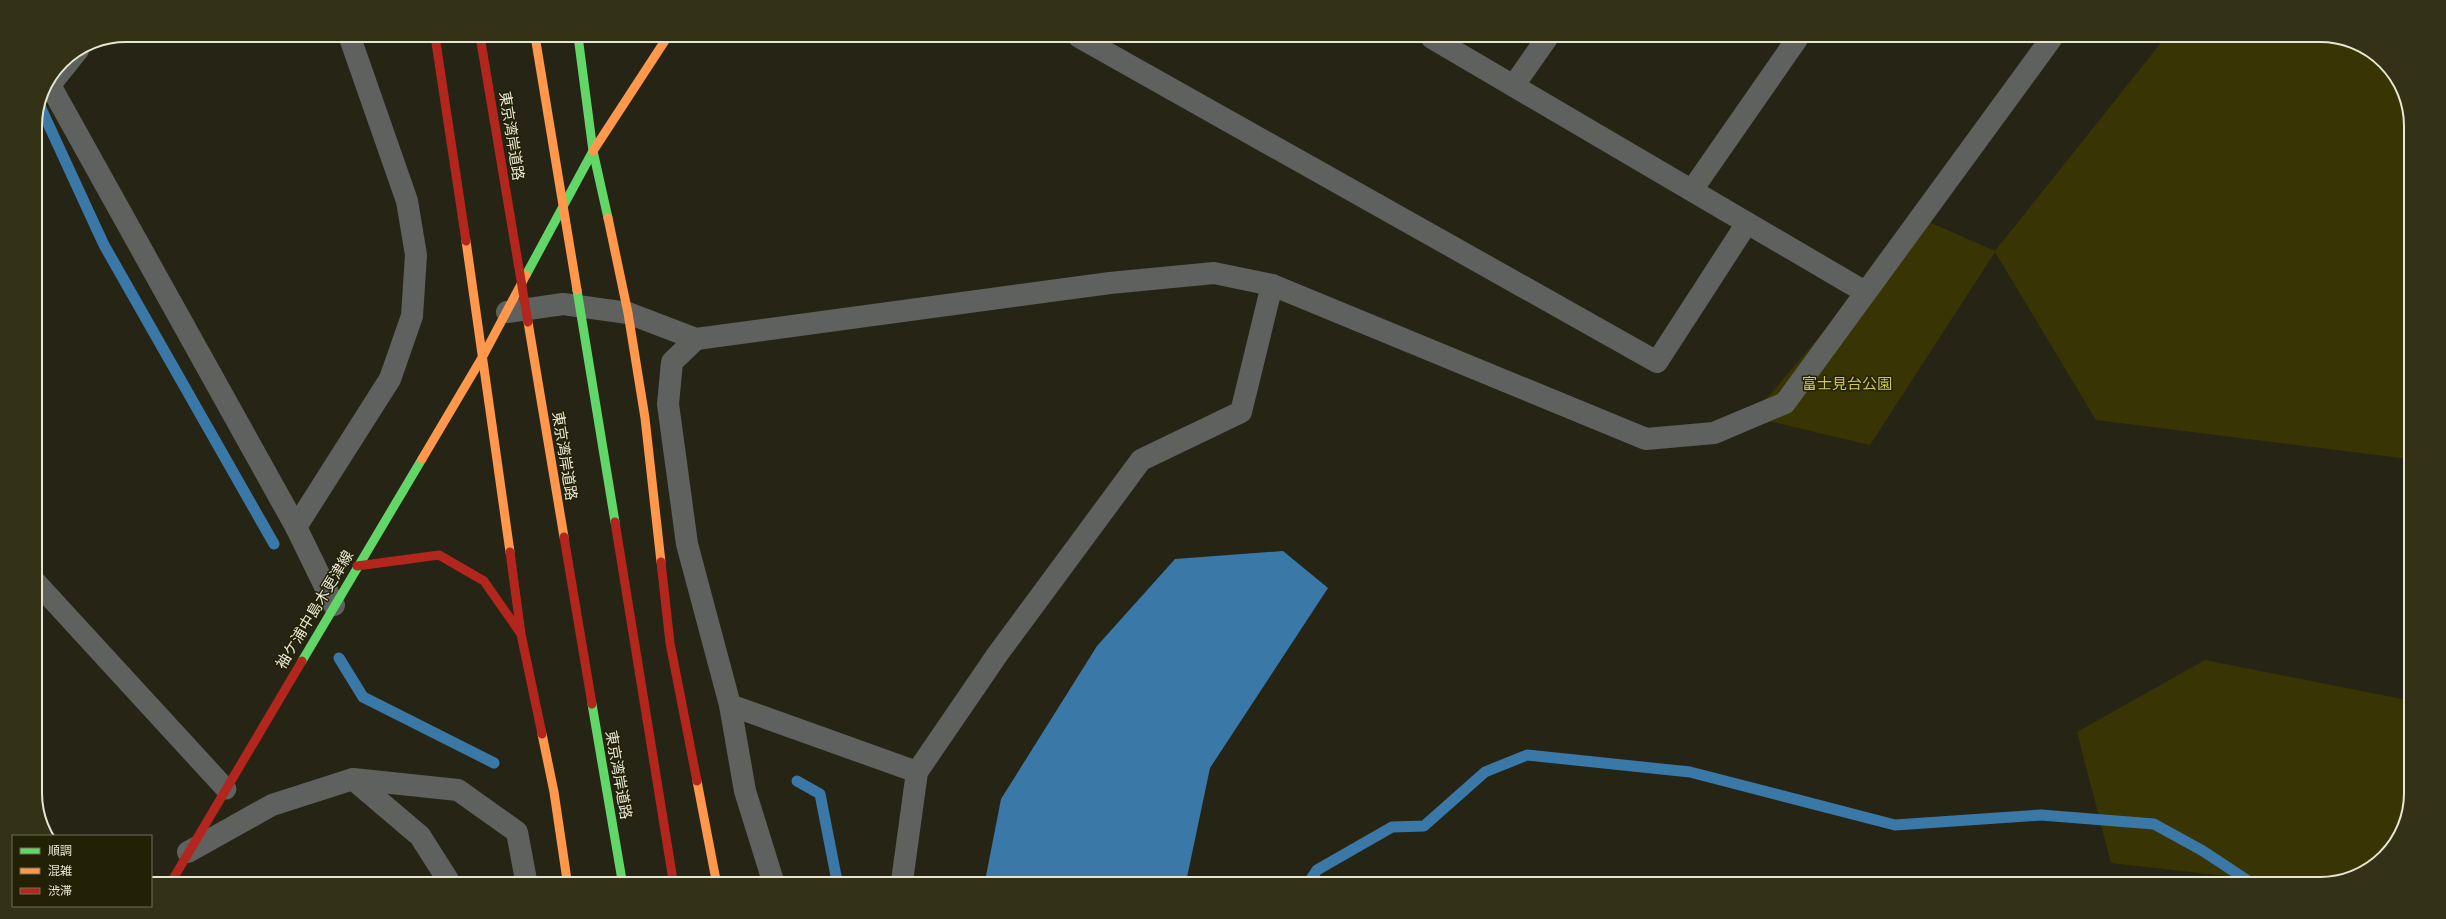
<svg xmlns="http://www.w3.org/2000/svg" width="2446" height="919" viewBox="0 0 2446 919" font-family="'Sofia Sans Condensed','Noto Sans JP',sans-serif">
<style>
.green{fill:#383403}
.water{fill:#3a78a7}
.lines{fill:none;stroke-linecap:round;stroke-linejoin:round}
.stream{stroke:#3a78a7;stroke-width:11}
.lane{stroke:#5f615f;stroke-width:21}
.street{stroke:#5f615f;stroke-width:22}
.fast{stroke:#63d668;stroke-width:9}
.slow{stroke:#ff974d;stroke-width:9}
.jam{stroke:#b3261e;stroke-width:9}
.fast-bridge{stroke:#63d668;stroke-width:9}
.slow-bridge{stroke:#ff974d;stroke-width:9}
.jam-bridge{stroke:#b3261e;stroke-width:9}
.labels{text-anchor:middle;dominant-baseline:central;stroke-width:3;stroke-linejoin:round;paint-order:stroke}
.street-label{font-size:15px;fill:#e6e6d5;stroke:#232105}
.park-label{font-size:15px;fill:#d0c854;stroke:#232105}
.rim{fill:none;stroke:#e6e6d5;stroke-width:2}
</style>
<rect width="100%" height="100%" fill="#262515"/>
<g class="green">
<path d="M2164,39L2350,40L2392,71L2411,119L2409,459L2096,420L1995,252L1870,445L1751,417L1920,218L1995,251Z"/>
<path d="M2205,660L2407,700L2406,823L2371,869L2321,884H2296L2111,863L2077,732Z"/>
</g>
<path class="water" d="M1283,551L1328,588L1210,768L1186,882L985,881L1001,799L1097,646L1175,559Z"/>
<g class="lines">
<g class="stream">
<path d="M39,104L104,245L274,544"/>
<path d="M339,658L363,697L494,763"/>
<path d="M797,781L820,794L837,881"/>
<path d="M1309,882L1317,870L1392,827L1424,826L1485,772L1527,755L1690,772L1895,825L2041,815L2154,824L2203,851L2253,884"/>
</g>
<path class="lane" d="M35,581L226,789"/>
<g class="street">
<path d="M1079,37L1657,362L1747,223"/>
<path d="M1432,38L1865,292"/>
<path d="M78,50L50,85L296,527L334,605"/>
<path d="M1514,85L1547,38"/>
<path d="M1692,190L1797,39"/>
<path d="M507,312L563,304L628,313L696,339L1110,283L1214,273L1272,285L1646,439L1714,433L1785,403L2051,39"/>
<path d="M696,339L672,362L668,404L687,544L730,705L745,791L773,881"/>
<path d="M296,527L390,379L412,316L416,255L407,201L349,35"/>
<path d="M730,705L917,772"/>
<path d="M353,779L420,836L448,880"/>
<path d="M188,852L272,805L353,779L458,790L517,832L526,880"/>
<path d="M902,881L917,772L997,655L1141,460L1241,412L1272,285"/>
</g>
<g class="fast">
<path d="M578,36L593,151L608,218"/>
<path d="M526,275L593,151"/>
<path d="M302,661L422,459"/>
</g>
<g class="slow">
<path d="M593,151L668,36"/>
<path d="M608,218L628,313L645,418L661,562"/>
<path d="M466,241L510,552"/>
<path d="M422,459L483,356L526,275"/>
<path d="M542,734L554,792L567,880"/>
<path d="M697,781L716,880"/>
</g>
<g class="jam">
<path d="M435,36L466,241"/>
<path d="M510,552L521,634L542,734"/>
<path d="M661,562L670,643L697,781"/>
<path d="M357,566L439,555L484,581L521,634"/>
<path d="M173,879L302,661"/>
</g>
<g class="fast-bridge">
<path d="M577,290L615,522"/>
<path d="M592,704L622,880"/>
</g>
<g class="slow-bridge">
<path d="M535,36L577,290"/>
<path d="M528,322L564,537"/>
</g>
<g class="jam-bridge">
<path d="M480,36L528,322"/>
<path d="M615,522L673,880"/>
<path d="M564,537L592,704"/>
</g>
</g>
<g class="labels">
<g class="street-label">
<text transform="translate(511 136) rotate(81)">東京湾岸道路</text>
<text transform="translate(564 456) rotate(81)">東京湾岸道路</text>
<text transform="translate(315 610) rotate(-59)">袖ケ浦中島木更津線</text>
<text transform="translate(618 775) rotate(80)">東京湾岸道路</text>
</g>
<g class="park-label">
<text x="1847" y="384">富士見台公園</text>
</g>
</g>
<path d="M0 0H2446V919H0ZM126 42H2320A84 84 0 0 1 2404 126V793A84 84 0 0 1 2320 877H126A84 84 0 0 1 42 793V126A84 84 0 0 1 126 42Z" fill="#333116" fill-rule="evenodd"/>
<path class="rim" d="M126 42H2320A84 84 0 0 1 2404 126V793A84 84 0 0 1 2320 877H126A84 84 0 0 1 42 793V126A84 84 0 0 1 126 42Z"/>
<rect x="12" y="835" width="140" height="72" fill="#232105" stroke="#717058"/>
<rect x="20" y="848" width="20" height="6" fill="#63d668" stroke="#717058"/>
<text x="48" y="855" font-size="12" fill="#e6e6d5">順調</text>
<rect x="20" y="868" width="20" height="6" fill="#ff974d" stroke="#717058"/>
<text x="48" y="875" font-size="12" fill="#e6e6d5">混雑</text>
<rect x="20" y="888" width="20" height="6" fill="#b3261e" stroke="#717058"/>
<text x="48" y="895" font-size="12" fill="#e6e6d5">渋滞</text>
</svg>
